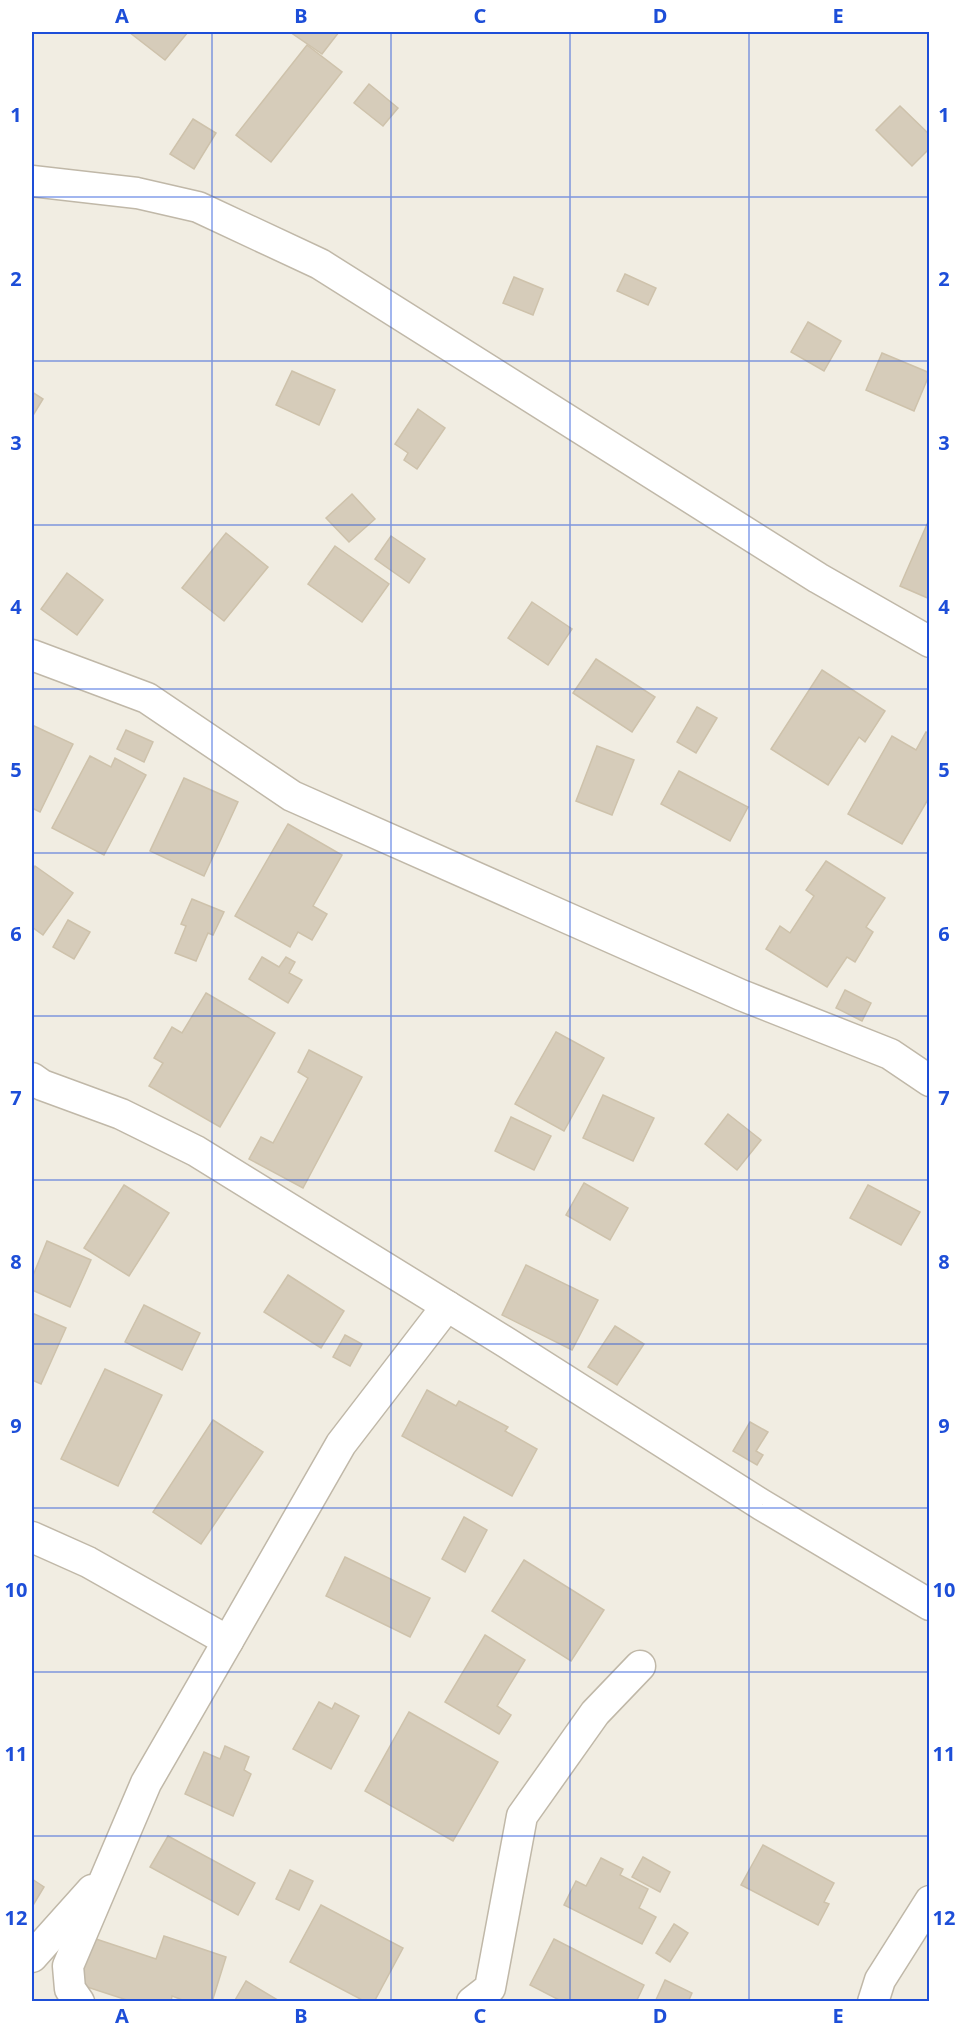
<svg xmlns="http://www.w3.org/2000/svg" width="961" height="2033" viewBox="0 0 961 2033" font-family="'Noto Sans',sans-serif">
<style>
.building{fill:#d6ccba;stroke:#cec2ab;stroke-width:1.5}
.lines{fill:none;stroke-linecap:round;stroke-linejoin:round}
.minor-casing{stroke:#c0b8a8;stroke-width:33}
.minor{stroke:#fff;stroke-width:30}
.grid{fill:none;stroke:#1d4ed8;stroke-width:1.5;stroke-opacity:0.55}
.neatline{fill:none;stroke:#1d4ed8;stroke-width:2}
.grid-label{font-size:20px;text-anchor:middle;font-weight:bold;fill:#1d4ed8}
</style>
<rect width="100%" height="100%" fill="#f1ede2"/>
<g class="building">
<path d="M129,32H188L165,60Z"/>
<path d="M290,32H339L322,54Z"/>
<path d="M307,45L342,72L271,162L236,135Z"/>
<path d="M369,84L398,108L383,126L354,103Z"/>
<path d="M900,106L930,135V148L912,166L876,130Z"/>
<path d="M193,119L216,133L194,169L170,154Z"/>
<path d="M625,274L656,288L648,305L617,291Z"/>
<path d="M514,277L543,289L533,315L503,303Z"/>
<path d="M808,322L841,341L824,371L791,352Z"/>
<path d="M882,353L930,373L914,411L866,390Z"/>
<path d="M292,371L335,390L319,425L276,405Z"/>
<path d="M32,392L43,399L32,417Z"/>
<path d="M418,409L445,428L417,469L404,460L408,453L395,444Z"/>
<path d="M352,494L375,519L349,542L326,518Z"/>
<path d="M928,522L930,523V599L900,586Z"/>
<path d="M226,533L268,567L224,621L182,588Z"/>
<path d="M391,536L425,559L409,583L375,559Z"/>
<path d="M335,546L389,584L362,622L308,584Z"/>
<path d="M67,573L103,600L77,635L41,609Z"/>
<path d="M532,602L572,629L548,665L508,638Z"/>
<path d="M596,659L655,697L632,732L573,693Z"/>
<path d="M822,670L885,711L865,742L859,737L828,785L771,749Z"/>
<path d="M697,707L717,718L696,753L677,742Z"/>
<path d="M32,725L73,744L40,812L32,808Z"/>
<path d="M126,730L153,742L144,762L117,749Z"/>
<path d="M926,732L930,734V796L902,844L848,814L892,736L916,750Z"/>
<path d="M597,746L634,760L612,815L576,801Z"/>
<path d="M90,756L111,767L115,758L146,775L104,855L52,828Z"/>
<path d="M679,771L748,807L730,841L661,804Z"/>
<path d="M184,778L238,802L204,876L150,851Z"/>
<path d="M288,824L342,855L313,906L327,914L312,940L298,932L290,947L235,916Z"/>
<path d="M826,861L885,898L866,927L873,932L855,962L847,957L827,987L766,949L780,926L790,933L814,896L806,890Z"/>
<path d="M35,866L73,893L43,935L32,927V872Z"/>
<path d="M192,899L224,912L213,935L208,933L196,961L175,953L186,926L181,924Z"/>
<path d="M68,920L90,932L74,959L53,947Z"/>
<path d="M262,957L279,967L286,957L295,962L289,973L302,980L288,1003L249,979Z"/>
<path d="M845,990L871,1003L862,1021L836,1008Z"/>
<path d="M206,993L275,1033L220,1127L149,1086L163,1063L154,1058L172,1027L182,1033Z"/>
<path d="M556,1032L604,1058L564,1131L515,1104Z"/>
<path d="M309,1050L362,1077L303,1188L249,1159L261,1137L273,1143L308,1078L298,1072Z"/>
<path d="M603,1095L654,1118L633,1161L583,1138Z"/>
<path d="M728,1114L761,1140L737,1170L705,1144Z"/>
<path d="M511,1117L551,1136L534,1170L495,1151Z"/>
<path d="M584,1183L628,1208L610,1240L566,1215Z"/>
<path d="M124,1185L169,1213L129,1276L84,1248Z"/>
<path d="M868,1185L920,1212L901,1245L850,1218Z"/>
<path d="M47,1241L91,1260L70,1307L32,1290V1278Z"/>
<path d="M526,1265L598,1300L572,1350L502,1315Z"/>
<path d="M288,1275L344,1311L321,1348L264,1312Z"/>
<path d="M144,1305L200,1333L182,1370L125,1342Z"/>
<path d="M32,1313L66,1328L41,1384L32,1380Z"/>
<path d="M615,1326L644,1344L617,1385L588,1367Z"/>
<path d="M345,1335L362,1344L350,1366L333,1357Z"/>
<path d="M105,1369L162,1395L118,1486L61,1459Z"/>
<path d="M427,1390L456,1406L459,1401L508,1427L505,1431L537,1449L512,1496L402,1436Z"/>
<path d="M213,1420L263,1452L201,1544L153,1512Z"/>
<path d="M750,1422L768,1432L756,1451L763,1455L757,1465L733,1451Z"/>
<path d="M464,1517L487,1530L465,1572L442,1559Z"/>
<path d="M345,1557L430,1598L410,1637L326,1596Z"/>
<path d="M524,1560L604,1610L571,1661L492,1611Z"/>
<path d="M485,1635L525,1660L497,1706L511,1715L499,1734L445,1702Z"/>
<path d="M319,1702L332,1709L335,1703L359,1716L331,1769L293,1749Z"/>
<path d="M409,1712L498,1762L453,1841L365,1791Z"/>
<path d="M225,1746L249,1757L244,1770L251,1774L233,1816L185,1794L204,1752L220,1759Z"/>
<path d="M168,1836L255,1883L238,1915L150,1867Z"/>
<path d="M763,1845L834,1883L824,1902L829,1904L818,1925L741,1885Z"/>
<path d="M643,1857L670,1872L660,1892L632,1877Z"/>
<path d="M601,1858L623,1869L620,1875L648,1889L639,1908L656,1917L642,1944L564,1905L576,1881L586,1886Z"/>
<path d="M290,1870L313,1881L299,1910L276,1899Z"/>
<path d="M32,1879L44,1887L32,1907Z"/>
<path d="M321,1905L403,1948L374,2002H366L290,1962Z"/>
<path d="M674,1924L688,1933L670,1962L656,1953Z"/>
<path d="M164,1936L226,1957L212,2002H188L172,1996L171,2002H133L78,1984L93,1938L156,1959Z"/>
<path d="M554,1939L644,1985L636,2002H563L530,1985Z"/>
<path d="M665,1980L692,1993L688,2002H655Z"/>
<path d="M246,1981L281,2002H234Z"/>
</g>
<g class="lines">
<g class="minor-casing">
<g id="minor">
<path d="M32,181L137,193L198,207L320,264L818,578L930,642"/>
<path d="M32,655L147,698L292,796L741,995L890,1054L930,1081"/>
<path d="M32,1078L42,1085L121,1114L196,1151L507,1343L762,1505L930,1605"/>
<path d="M32,1537L88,1562L228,1641"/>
<path d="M32,1957L92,1890"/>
<path d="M79,2002L70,1989L68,1966L146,1783L228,1641L341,1444L447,1306"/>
<path d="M472,2002L490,1988L522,1816L595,1713L640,1666"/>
<path d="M873,2002L880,1980L930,1901"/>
</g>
</g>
<use href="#minor" class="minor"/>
</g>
<path class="grid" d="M212,32V2002M391,32V2002M570,32V2002M749,32V2002M32,197H930M32,361H930M32,525H930M32,689H930M32,853H930M32,1016H930M32,1180H930M32,1344H930M32,1508H930M32,1672H930M32,1836H930"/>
<rect width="961" height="2033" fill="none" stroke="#ffffff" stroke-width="66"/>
<rect x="33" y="33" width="895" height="1967" class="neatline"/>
<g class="grid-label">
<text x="122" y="23">A</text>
<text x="301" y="23">B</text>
<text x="480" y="23">C</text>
<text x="660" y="23">D</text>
<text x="838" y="23">E</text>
<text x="16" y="122">1</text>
<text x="944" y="122">1</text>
<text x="16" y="286">2</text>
<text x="944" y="286">2</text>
<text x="16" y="450">3</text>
<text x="944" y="450">3</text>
<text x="16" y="614">4</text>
<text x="944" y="614">4</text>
<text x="16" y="777">5</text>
<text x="944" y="777">5</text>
<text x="16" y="941">6</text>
<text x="944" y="941">6</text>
<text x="16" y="1105">7</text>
<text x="944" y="1105">7</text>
<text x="16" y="1269">8</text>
<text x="944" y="1269">8</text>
<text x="16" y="1433">9</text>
<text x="944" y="1433">9</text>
<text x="16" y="1597">10</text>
<text x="944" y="1597">10</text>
<text x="16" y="1761">11</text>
<text x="944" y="1761">11</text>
<text x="16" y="1925">12</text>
<text x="944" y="1925">12</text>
<text x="122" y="2023">A</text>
<text x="301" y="2023">B</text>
<text x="480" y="2023">C</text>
<text x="660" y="2023">D</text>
<text x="838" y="2023">E</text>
</g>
</svg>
